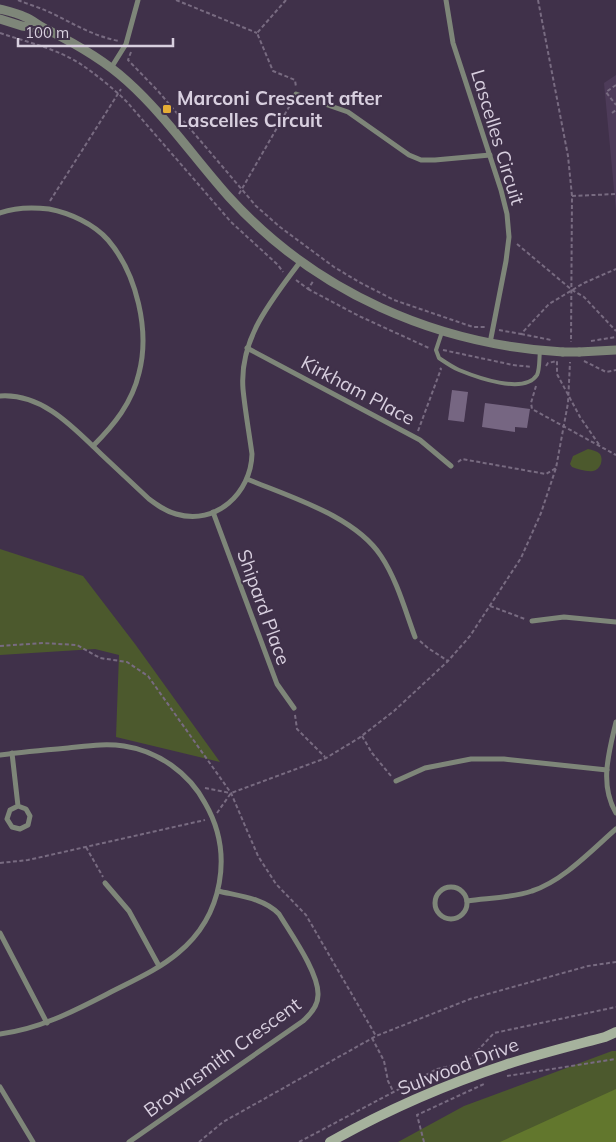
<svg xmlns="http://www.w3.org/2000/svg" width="616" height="1142" viewBox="0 0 616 1142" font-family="Mulish,sans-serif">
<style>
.built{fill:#4d3b59}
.green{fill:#4c592d}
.forest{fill:#62772d}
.building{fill:#766682}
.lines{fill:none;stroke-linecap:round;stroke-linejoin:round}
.path{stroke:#786b81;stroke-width:2;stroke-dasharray:4 2.5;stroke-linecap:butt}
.service{stroke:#7e8679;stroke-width:4}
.minor{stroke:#7e8679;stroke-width:5}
.tertiary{stroke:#7e8679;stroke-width:9}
.secondary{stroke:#a6b29d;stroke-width:10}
.tertiary-bridge{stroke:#7e8679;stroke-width:9}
.poi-dot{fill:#e5ad35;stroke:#40314a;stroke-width:2}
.labels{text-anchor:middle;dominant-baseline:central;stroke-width:4;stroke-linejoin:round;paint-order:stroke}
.poi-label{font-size:19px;font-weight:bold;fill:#d8cfdf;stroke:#40314a;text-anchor:start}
.street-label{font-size:19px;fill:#d8cfdf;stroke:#40314a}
</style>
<rect width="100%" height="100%" fill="#40314a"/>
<path class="built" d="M616,75V211L604,83Z"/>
<g class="green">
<path d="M588,449C592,450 597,451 600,454C604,460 600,470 593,471C586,472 578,469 572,467L570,464L573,456Z"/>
<path d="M0,549L83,576L135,644L220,762L116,737L119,655L95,649L0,655Z"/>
<path d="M612,1051H616V1142H398L464,1106Z"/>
</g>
<path class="forest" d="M616,1089V1142H500Z"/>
<g class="building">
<path d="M452,390L468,392L464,422L448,420Z"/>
<path d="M485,403L530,409L527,428L515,427V432L482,427Z"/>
</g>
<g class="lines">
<g class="path">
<path d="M18,0C27,4 38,7 47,11C71,22 92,36 119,41"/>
<path d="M176,0L257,33"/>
<path d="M286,0L257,33L273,71L295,80L296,87"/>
<path d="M538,0L568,156L572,196L571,342"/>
<path d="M0,33C27,42 58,49 82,65C98,76 114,89 127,102L231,222L278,265L283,272"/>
<path d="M131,52L128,60L158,91L256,206L280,227L334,267L359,282L394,300L473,327H485"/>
<path d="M616,85L606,92L616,105"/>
<path d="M612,113L616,110"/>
<path d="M239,194L293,100"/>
<path d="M572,196L616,194"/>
<path d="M50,201L121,89"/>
<path d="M517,244L572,290L584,297L616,331"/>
<path d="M296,280L308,289L314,280"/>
<path d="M308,289L359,316L429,348"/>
<path d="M499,330L521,334L549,304L584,283L616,269"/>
<path d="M521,334L551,340"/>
<path d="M591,341L616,337"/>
<path d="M443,350L513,365L532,367"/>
<path d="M584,361L606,372L616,370"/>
<path d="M546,366L548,363L557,361V374L580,417L600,446"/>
<path d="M536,386L531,403L532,409L616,455"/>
<path d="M418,431L441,369L440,368"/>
<path d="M458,462L462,459L546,474L556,468"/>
<path d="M490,606L525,619"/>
<path d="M420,641L428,648L448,661"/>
<path d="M0,646L43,643L77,645L100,658L127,662L148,676L231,793L258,856L276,884L306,915L376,1036"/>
<path d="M295,715L297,729L325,757"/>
<path d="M362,736L372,753L391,776"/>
<path d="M205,788L230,793"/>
<path d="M217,813L231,793L326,758L359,738L394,711L448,661L470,636L521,558L541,513L556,468L568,403L570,362"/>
<path d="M86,847L103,877"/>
<path d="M0,863L28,860L205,820"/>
<path d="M372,1038L384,1061L388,1081L393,1091"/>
<path d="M507,1076L616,1059"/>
<path d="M199,1142L223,1122L376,1036L470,999L588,966L616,962"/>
<path d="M299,1142L437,1069L467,1062L494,1033L616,1007"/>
<path d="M424,1142L417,1115L484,1084"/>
</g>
<path class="service" d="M442,332L436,350L439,358C445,362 452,367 459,370C476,377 524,395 537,375C540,369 539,358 540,351"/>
<g class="minor">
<path d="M446,0L453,43L501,190L507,214L509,237L506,261L490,343"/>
<path d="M111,68L126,44L138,0"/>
<path d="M296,94L348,112L409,155L421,160H435L490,155"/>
<path d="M0,213C16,207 32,207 49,209C70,213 94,224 108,240C137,274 150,331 139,373C132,403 114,425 93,446"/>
<path d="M247,348L420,440L451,466"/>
<path d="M0,396C42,393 73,427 101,454C117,469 133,484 149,499C157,505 165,511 176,514C216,526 251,493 252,454C249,432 245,410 243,389C239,338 272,300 300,262"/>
<path d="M247,479C290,497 355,516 381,556C397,580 405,610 415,637"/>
<path d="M213,512L277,684L294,708"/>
<path d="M532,621L564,617L616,622"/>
<path d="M616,722C609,752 599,784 616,813"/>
<path d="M12,753L18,806L26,809L30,816L28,825L20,829L12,827L7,819L10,810L18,806"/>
<path d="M0,755C23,752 45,750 68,748C87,746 105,743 124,746C158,751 189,773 205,803C234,853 223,916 178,953C158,970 132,981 109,993C74,1011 40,1029 0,1034"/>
<path d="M396,781L425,768L471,759H504L607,770"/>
<path d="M105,883L129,911L159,966"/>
<circle cx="451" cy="903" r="16"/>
<path d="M467,901C489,898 512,898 532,891C563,881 592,850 616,829"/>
<path d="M0,933L47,1023"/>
<path d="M0,1087L33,1142"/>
<path d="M129,1142L303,1021C311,1014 318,1006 318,995C319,973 291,934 279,914C264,898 239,896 218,891"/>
</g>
<g class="tertiary">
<path d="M0,9C8,11 17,13 25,17C33,20 40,27 48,30C76,44 104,60 127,81C165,115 195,159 229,197C315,292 436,345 563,352"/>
<path d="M0,19L22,26L43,29"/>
<path d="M579,352L616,350"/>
</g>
<path class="secondary" d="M330,1142C385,1111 444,1085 505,1065C538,1054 571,1046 605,1037L616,1032"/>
<path class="tertiary-bridge" d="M563,352H579"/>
</g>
<rect class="poi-dot" x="162" y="104" width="10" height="10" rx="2.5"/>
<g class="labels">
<g class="poi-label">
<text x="177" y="98">Marconi Crescent after<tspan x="177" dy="22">Lascelles Circuit</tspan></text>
</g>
<g class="street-label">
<text transform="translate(498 137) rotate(73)">Lascelles Circuit</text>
<text transform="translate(358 390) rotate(28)">Kirkham Place</text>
<text transform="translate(264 607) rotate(70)">Shipard Place</text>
<text transform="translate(222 1057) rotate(-36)">Brownsmith Crescent</text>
<text transform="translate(458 1066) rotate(-21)">Sulwood Drive</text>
</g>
</g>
<path d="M18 38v8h155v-8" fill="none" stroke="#d8cfdf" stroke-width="2.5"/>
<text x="25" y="38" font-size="15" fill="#d8cfdf" stroke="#40314a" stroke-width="4" paint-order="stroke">100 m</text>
</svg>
